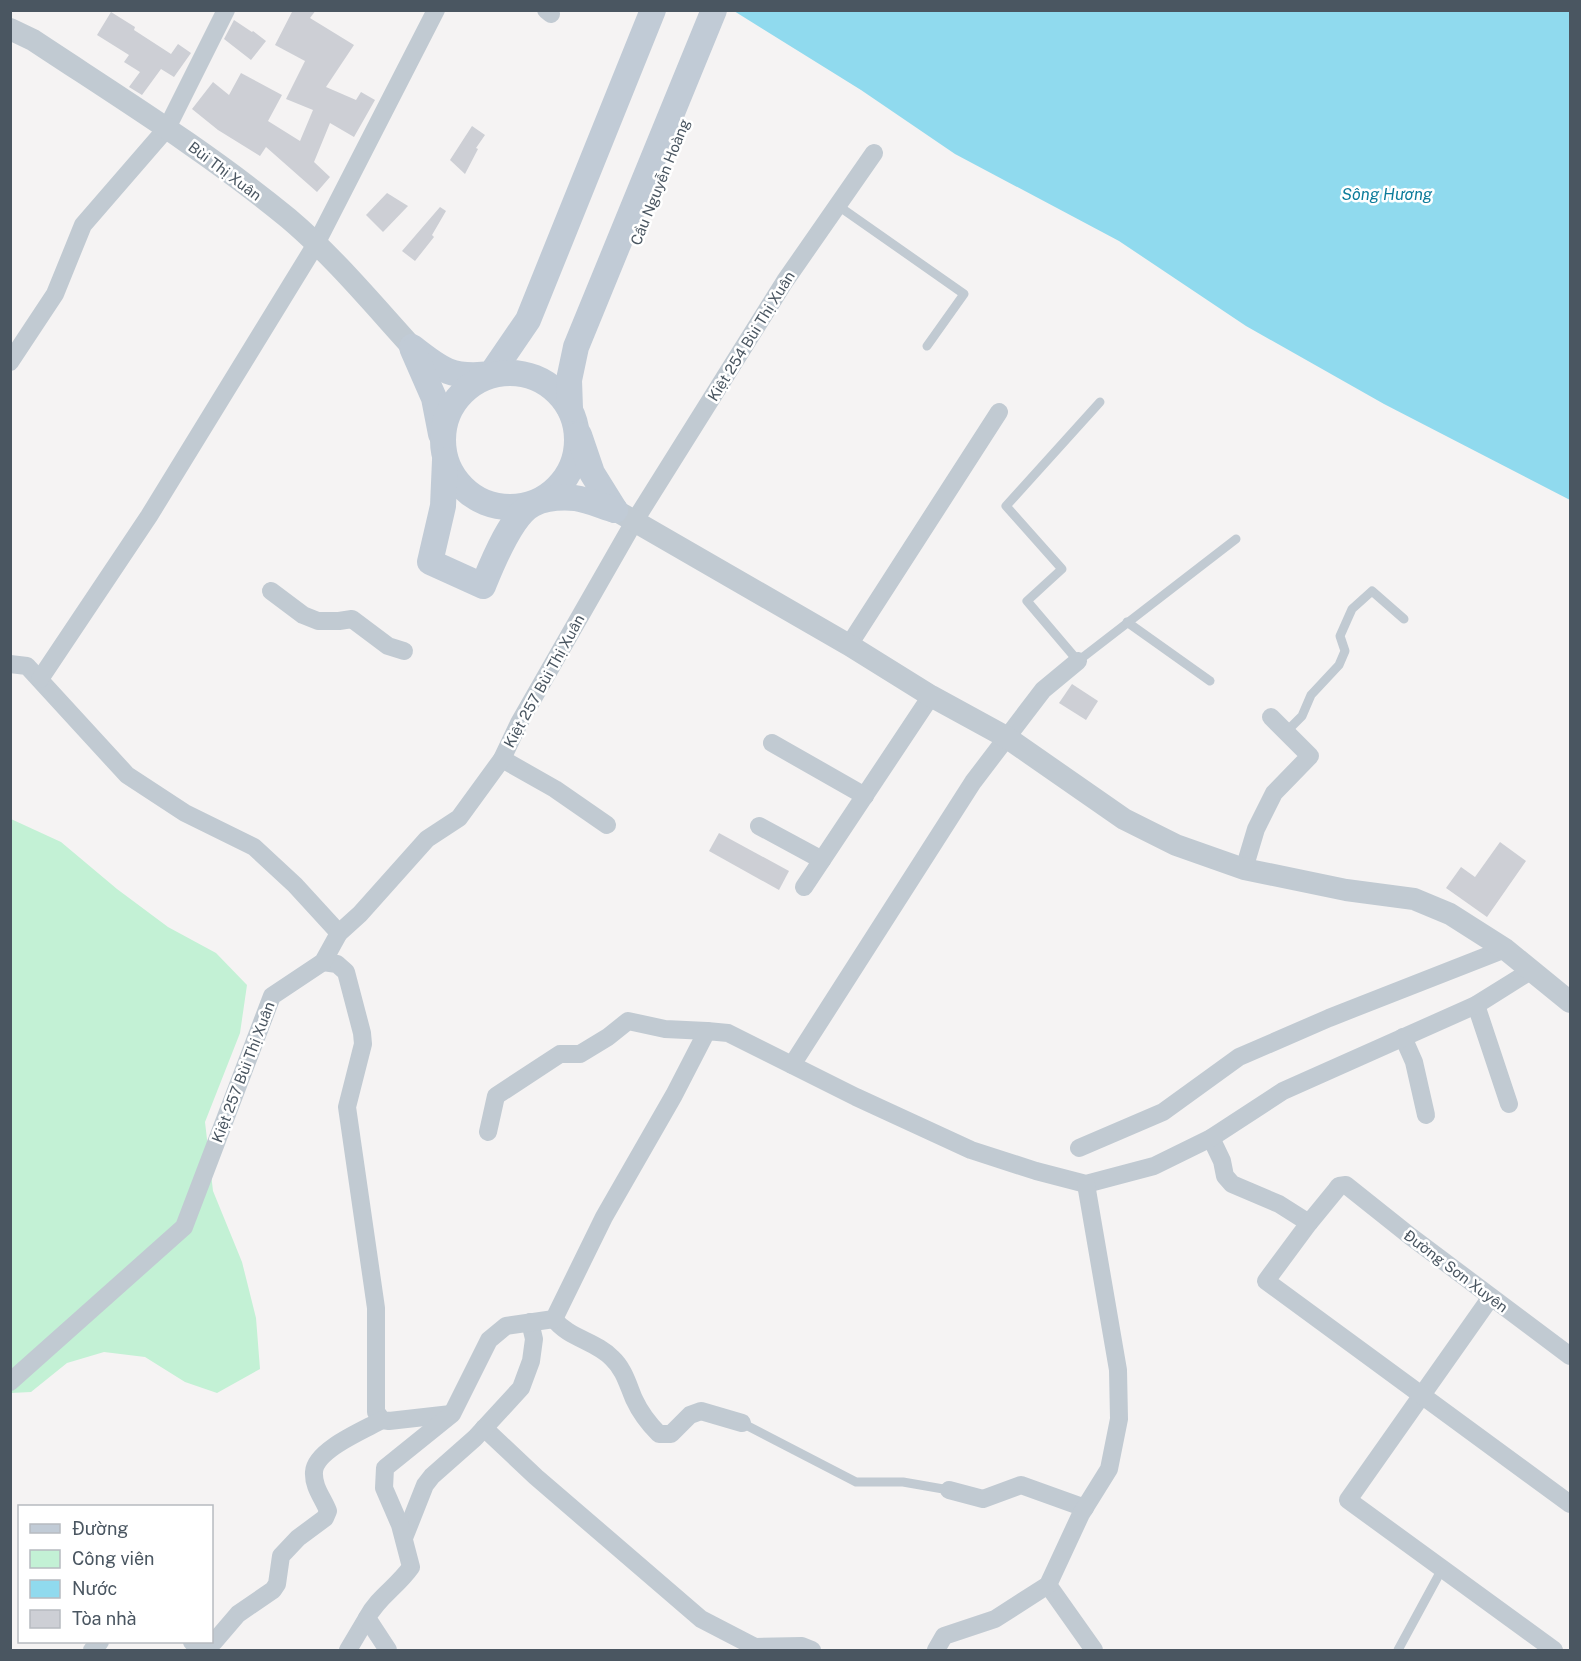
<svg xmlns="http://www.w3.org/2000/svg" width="1581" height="1661" viewBox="0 0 1581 1661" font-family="'Public Sans',sans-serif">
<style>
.green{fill:#c3f1d5}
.water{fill:#90daee}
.building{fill:#cdcfd5}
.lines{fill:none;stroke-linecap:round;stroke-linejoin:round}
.service{stroke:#c1cad2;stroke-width:9}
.minor{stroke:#c1cad2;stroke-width:18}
.tertiary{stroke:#c1cad2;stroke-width:22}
.secondary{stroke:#c1cbd6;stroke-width:26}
.labels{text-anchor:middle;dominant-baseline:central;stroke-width:5;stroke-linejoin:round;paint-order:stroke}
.street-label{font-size:15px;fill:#4a5661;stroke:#fff}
.water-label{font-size:16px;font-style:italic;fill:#0c7c9b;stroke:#fff}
</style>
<rect width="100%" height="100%" fill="#f5f3f3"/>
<path class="green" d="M11,819L61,842L117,889L168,927L216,953L247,985L240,1033L205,1122L213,1191L242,1262L256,1318L260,1369L217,1393L185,1382L145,1357L104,1352L67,1363L31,1392L11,1393Z"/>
<path class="water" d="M734,11H1570V500L1384,404L1246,326L1119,241L955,154L861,90Z"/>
<g class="building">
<path d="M293,10H316L310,18L354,45L326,87L356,100L361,92L375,100L354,137L330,123L314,162L330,177L317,192L266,147L260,156L218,130L192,109L213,82L229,95L241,73L282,95L268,121L300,141L313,110L286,99L305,61L275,45Z"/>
<path d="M111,12L135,27L134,30L171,54L178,44L191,53L174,77L161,69L142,95L129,87L140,72L124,62L129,55L97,35Z"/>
<path d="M234,20L252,32L253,31L266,41L251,60L224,39Z"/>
<path d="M472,126L485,135L476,148L478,149L465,174L450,160Z"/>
<path d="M387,193L408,206L383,232L366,215Z"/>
<path d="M440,207L446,211L432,235L434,237L415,261L402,251Z"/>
<path d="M1072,684L1098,701L1086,720L1059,703Z"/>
<path d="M719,833L789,871L779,890L709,851Z"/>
<path d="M1500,842L1526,861L1487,917L1446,888L1461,867L1475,877Z"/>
</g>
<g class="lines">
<g class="service">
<path d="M837,205L964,294L927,346"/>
<path d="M1100,402L1006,506L1062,569L1027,601L1078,661L1236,539"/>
<path d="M1127,622L1210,681"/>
<path d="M1286,732L1302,716L1311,695L1339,665L1345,651L1340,636L1352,609L1372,591L1404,619"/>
<path d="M742,1423L856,1482H903L949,1490"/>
<path d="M1398,1650L1442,1569"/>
</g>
<g class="minor">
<path d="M546,10L551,14"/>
<path d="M10,362L55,294L83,225L167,128L226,10"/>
<path d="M271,591L303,615L318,621H339L352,619L388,646L404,651"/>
<path d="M849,645L999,412"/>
<path d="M10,664L27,666L127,775L185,813L254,847L295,885L339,933"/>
<path d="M40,679L149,516L316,244L436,10"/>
<path d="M772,743L865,796"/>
<path d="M502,759L555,789L607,825"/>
<path d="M759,826L822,860"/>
<path d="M1244,869L1256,829L1274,793L1310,756L1271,717"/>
<path d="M804,887L931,696"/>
<path d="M323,962L337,964L346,972L362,1033L363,1044L347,1107L376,1308V1412L382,1420L389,1421L451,1414"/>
<path d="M1476,1005L1509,1104"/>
<path d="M1403,1037L1414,1062L1426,1115"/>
<path d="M792,1065L973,782L1043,690L1078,661"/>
<path d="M488,1132L496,1096L560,1054H580L608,1037L628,1021L665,1029L707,1031"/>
<path d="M1211,1138L1222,1161L1225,1176L1232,1184L1279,1204L1309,1223"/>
<path d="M1079,1148L1163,1112L1239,1057L1329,1018L1505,949"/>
<path d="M1491,1297L1348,1500L1554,1650"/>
<path d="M554,1319C568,1338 596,1341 612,1358C624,1369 628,1385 634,1399C640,1412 649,1424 659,1434H671L690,1415L701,1411L742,1423"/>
<path d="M1570,1356L1410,1236L1346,1185L1339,1186L1336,1190L1309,1223L1266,1281L1570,1504"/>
<path d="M10,1382L184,1227L272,996L323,962L339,933L360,914L427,839L459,818L502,759L519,723L634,522L785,281L874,153"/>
<path d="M484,1428L536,1477L701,1619L755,1647L802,1646L812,1650"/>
<path d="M949,1490L983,1499L1021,1485L1085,1508"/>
<path d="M404,1538L425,1485L432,1476L475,1438L521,1388L531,1361L534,1339L530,1322"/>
<path d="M1048,1585L1094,1650"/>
<path d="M192,1642L202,1645L214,1642L238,1614L273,1590L277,1584L281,1556L298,1538L325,1518L328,1511C323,1498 313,1487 314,1472C315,1450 364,1430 382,1420"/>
<path d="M92,1650L100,1642"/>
<path d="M348,1650L367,1618"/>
<path d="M388,1650L367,1618C378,1597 397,1587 411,1567L400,1525L384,1488L385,1468L452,1414L489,1340L506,1326L554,1319L604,1217L674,1095L707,1031L728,1033L856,1097L971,1150L1036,1171L1086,1184L1154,1166L1211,1138L1283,1091L1476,1005L1532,970"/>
<path d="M936,1650L944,1636L995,1619L1048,1585L1081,1514L1109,1469L1119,1419L1118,1370L1086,1184"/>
</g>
<g class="tertiary">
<path d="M10,29L33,40C119,97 208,152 288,218C333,256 372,303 412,347"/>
<path d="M615,510L849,645L931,696L1006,737L1124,819L1176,845L1244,869L1346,890L1414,899L1450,914L1505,949L1570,1002"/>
</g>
<g class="secondary">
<path d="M412,347C441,370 452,379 491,374L528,320L653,10"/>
<path d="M413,350L434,398L441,434"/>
<circle cx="510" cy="440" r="67"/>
<path d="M570,409L569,380L576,347L714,10"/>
<path d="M579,435L592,473L615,510"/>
<path d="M445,460L443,506L430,562L483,586C492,564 511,515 533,504C545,498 562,497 575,498C588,500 602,506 615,510"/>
</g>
</g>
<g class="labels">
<g class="street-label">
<text transform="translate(225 171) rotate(37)">Bùi Thị Xuân</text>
<text transform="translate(660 182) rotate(-68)">Cầu Nguyễn Hoàng</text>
<text transform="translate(751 336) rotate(-58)">Kiệt 254 Bùi Thị Xuân</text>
<text transform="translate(544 681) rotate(-61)">Kiệt 257 Bùi Thị Xuân</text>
<text transform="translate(243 1072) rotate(-69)">Kiệt 257 Bùi Thị Xuân</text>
<text transform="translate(1456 1271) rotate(37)">Đường Sơn Xuyên</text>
</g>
<g class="water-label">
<text x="1387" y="194">Sông Hương</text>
</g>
</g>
<rect width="1581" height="1661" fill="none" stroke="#4a5661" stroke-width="24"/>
<rect x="18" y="1505" width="195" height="138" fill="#ffffff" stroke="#b7bbc0" stroke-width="1.5"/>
<rect x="30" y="1524" width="30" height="9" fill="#c1cbd6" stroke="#b7bbc0" stroke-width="1.5"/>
<text x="72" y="1535" font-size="18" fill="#4a5661">Đường</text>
<rect x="30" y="1550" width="30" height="18" fill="#c3f1d5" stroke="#b7bbc0" stroke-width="1.5"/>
<text x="72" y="1565" font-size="18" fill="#4a5661">Công viên</text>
<rect x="30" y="1580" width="30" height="18" fill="#90daee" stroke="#b7bbc0" stroke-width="1.5"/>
<text x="72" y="1595" font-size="18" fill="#4a5661">Nước</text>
<rect x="30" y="1610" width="30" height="18" fill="#cdcfd5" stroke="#b7bbc0" stroke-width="1.5"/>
<text x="72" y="1625" font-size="18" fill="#4a5661">Tòa nhà</text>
</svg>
